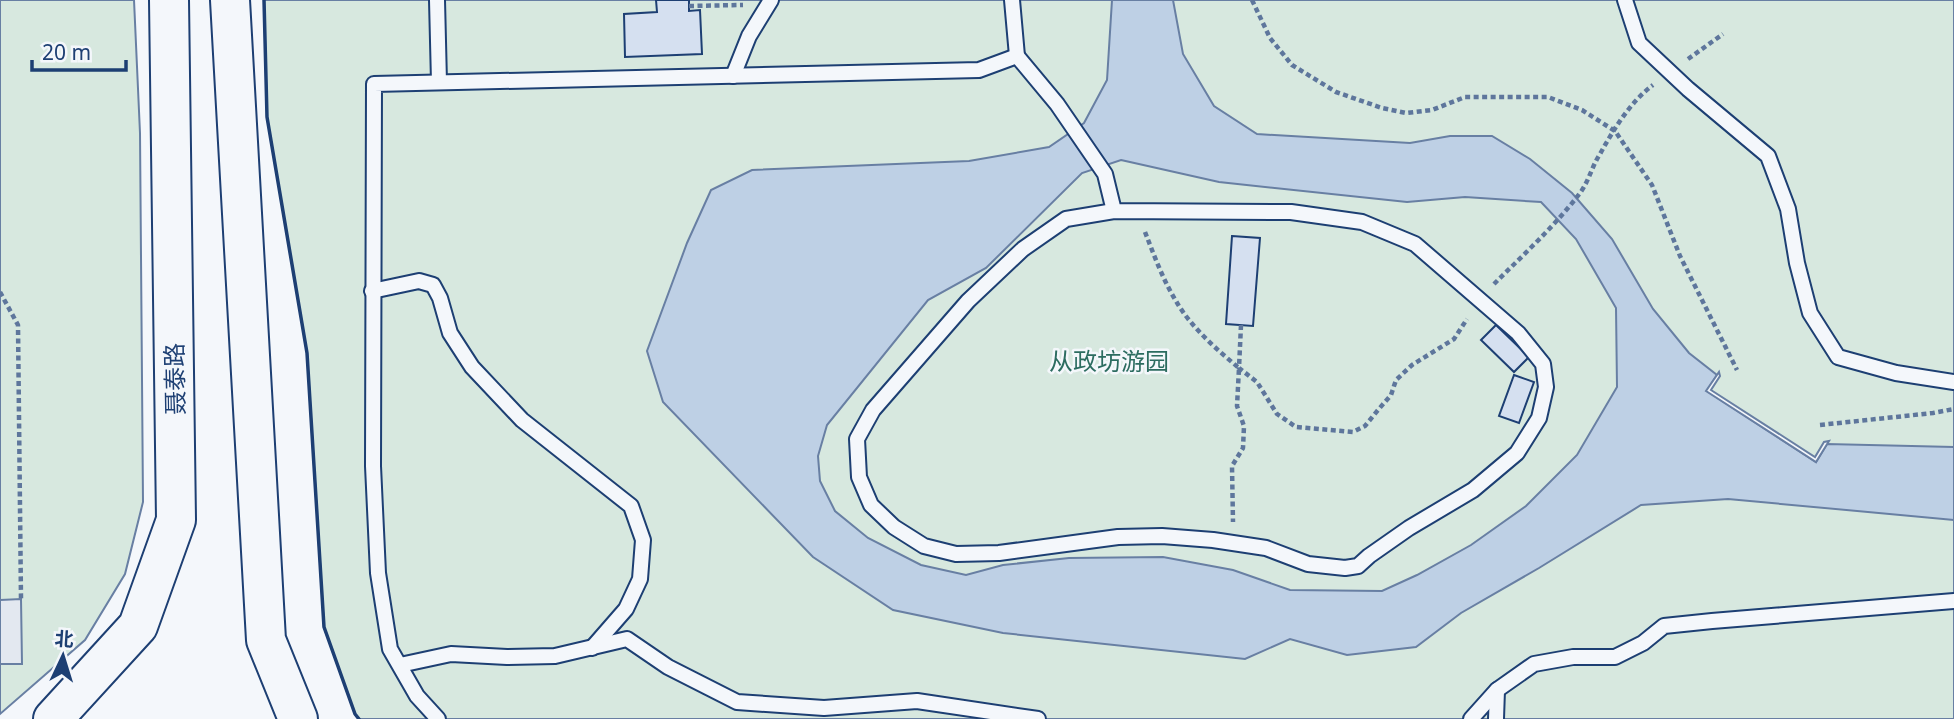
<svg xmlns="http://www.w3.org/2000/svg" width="1954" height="719" viewBox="0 0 1954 719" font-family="'Noto Sans','Noto Sans SC',sans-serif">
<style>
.green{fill:#d7e8df;stroke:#687fa3;stroke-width:2}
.parking{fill:#e3e8f0;stroke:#687fa3;stroke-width:2}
.water{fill:#bed0e5;stroke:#687fa3;stroke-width:2;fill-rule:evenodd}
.pier{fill:#f4f7fb;stroke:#687fa3;stroke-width:2}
.building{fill:#d5e0f0;stroke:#1d3f73;stroke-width:2}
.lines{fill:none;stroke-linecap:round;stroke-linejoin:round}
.service-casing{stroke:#1d3f73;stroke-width:18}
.secondary-casing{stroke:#1d3f73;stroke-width:42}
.path{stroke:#5e769c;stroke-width:4.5;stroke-dasharray:5 3.5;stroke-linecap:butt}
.service{stroke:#f4f7fb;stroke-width:14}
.secondary{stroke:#f4f7fb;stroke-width:38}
.wall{stroke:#1d3f73;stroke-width:3.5}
.labels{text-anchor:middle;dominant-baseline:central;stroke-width:5;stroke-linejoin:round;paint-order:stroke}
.park-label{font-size:24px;fill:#2c6c60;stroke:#f4f7fb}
.street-label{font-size:24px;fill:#1d3f73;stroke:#f4f7fb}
</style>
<rect width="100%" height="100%" fill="#f4f7fb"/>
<g class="green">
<path d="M0,0H134L140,133L143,502L125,574L85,640L0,714Z"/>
<path d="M264,0H1954V719H359L355,714L324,627L307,353L267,117Z"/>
</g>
<path class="parking" d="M21,599L22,664H0V600Z"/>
<path class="water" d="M1112,0H1173L1183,54L1214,106L1257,134L1410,143L1450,136H1492L1530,159L1572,193L1612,239L1653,309L1689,353L1717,375L1707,391L1816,462L1827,444L1954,447V520L1728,499L1641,505L1539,568L1461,613L1416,647L1347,655L1290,639L1245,659L1003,633L893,610L813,557L663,402L647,351L687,243L711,190L752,170L969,161L1049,147L1084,123L1107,80ZM1121,160L1219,182L1407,202L1465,197L1541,202L1576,239L1616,308L1617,387L1577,455L1526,506L1471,545L1417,575L1382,591L1290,590L1233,570L1163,557L1069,558L1003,565L966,575L921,565L868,538L835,511L820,481L818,456L827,425L928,300L986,268L1082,173Z"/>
<path class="pier" d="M1719,372L1720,376L1711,390L1815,457L1824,442L1829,441L1816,462L1706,391Z"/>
<g class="building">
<path d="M656,0H689V11L700,10L702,54L625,57L624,14L657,12Z"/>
<path d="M1232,236L1260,238L1253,326L1226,324Z"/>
<path d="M1496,325L1529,357L1514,372L1481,340Z"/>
<path d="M1514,375L1534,382L1519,423L1499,416Z"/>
</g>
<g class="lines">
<g class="service-casing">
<g id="service">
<path d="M437,0L439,82"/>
<path d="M1012,0L1017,56"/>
<path d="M1625,0L1639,43L1688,89L1768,156L1788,209L1797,263L1810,313L1838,357L1896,373L1954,382"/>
<path d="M733,76L749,36L771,0"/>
<path d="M372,291L419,281L433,285L440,298L450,333L472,367L522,420L631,506L643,540L640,579L626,609L592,648"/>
<path d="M400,665L451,654L507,657L555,656L627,639L668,667L737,702L824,708L917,701L1038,719"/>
<path d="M438,719L417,696L390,649L378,573L373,466L374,84L979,70L1017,56L1057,104L1105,174L1114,211L1291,212L1362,222L1415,244L1518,333L1543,364L1546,387L1539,418L1517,453L1473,490L1409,528L1369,556L1358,566L1345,568L1308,564L1266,548L1213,540L1162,536L1118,537L999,553L956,554L924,546L894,527L871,505L859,477L857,439L873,410L968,301L1023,249L1066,219L1114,211"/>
<path d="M1471,719L1497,690L1534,664L1573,657H1615L1643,643L1664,626L1712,621L1954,601"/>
<path d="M1496,719L1497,690"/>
</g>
</g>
<g class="secondary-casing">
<g id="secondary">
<path d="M230,0L266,640L298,719"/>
<path d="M53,719L138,626L176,520L169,0"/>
</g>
</g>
<g class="path">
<path d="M1252,0L1270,38L1292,65L1336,92L1382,108L1406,113L1432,110L1465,97H1548L1582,110L1615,131L1652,185L1680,256L1737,370"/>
<path d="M689,6L743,5"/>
<path d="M1688,59L1723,34"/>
<path d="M1145,232C1154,255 1163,280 1176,301C1190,326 1217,350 1239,368L1237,406L1244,426L1243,448L1232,466L1233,522"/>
<path d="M1494,284C1523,255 1555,226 1580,193C1589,181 1592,166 1600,154C1614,129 1630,102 1653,85"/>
<path d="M0,292L18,325L21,599"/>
<path d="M1241,325L1239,368L1257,382L1277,414L1296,427L1353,432L1365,426L1378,410L1391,395L1396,380L1412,365L1454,339L1467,319"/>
<path d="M1820,425L1933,413L1954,409"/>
</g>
<use href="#service" class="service"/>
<use href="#secondary" class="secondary"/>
<path class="wall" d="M264,0L267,117L307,353L324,627L355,714L359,719"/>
</g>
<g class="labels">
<g class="park-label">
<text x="1109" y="360">从政坊游园</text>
</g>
<g class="street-label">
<text transform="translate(174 379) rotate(-91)">聂泰路</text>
</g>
</g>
<g transform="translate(63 656) rotate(4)" stroke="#f4f7fb" stroke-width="5" paint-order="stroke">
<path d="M0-5L12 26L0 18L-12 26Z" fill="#1d3f73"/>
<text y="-10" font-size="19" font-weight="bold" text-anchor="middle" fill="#1d3f73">北</text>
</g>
<path d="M32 60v10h94v-10" fill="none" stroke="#1d3f73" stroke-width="3.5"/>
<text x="42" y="60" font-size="21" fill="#1d3f73" stroke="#f4f7fb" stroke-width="5" paint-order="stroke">20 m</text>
</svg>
